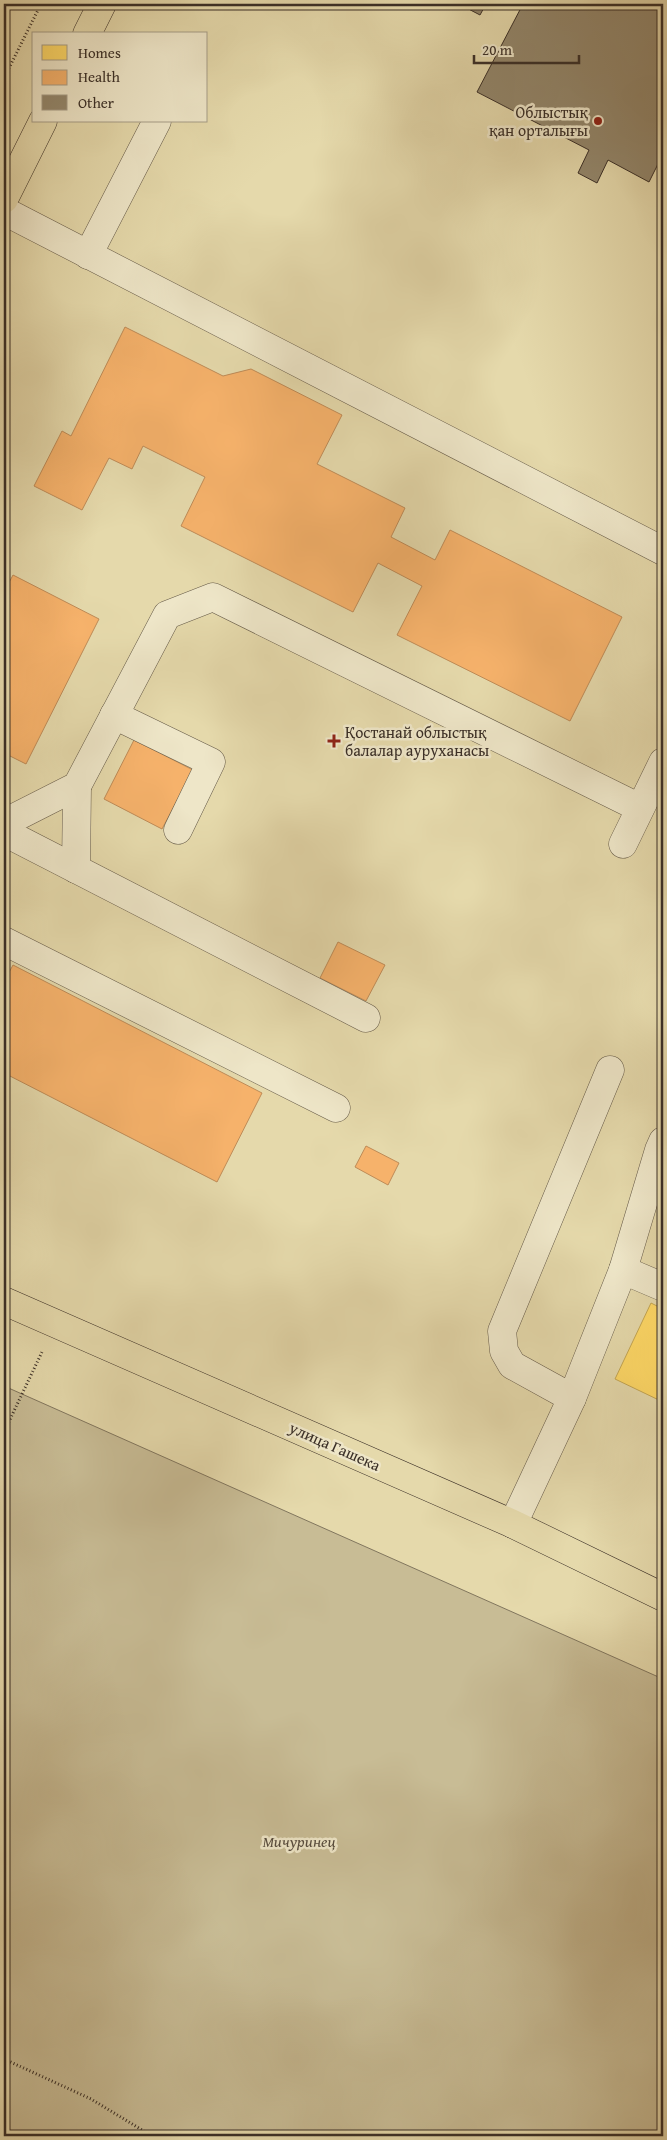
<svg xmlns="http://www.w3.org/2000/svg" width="667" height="2140" viewBox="0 0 667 2140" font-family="'Gentium Book Plus',serif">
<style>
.green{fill:#c8bc95;stroke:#81765e}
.homes{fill:#ffd966;stroke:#c4a653}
.health{fill:#f6b26b;stroke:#be8b57}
.building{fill:#93876c;stroke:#3a2f27}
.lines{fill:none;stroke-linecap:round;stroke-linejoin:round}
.minor-casing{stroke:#655a48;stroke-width:29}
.major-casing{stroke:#3a2f27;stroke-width:29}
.path{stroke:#3a2f27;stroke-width:3;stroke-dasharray:1 2.5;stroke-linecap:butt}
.minor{stroke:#eee6c8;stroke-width:28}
.major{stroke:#e5d9ab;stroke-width:28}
.poi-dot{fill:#8f2418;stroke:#eee6c8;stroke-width:2}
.labels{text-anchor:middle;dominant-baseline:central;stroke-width:5;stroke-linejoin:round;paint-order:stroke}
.poi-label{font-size:16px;fill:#3a2f27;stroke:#eee6c8;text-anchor:end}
.street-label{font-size:16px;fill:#3a2f27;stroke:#eee6c8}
.park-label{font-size:16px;font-style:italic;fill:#564b3d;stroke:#eee6c8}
</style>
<rect width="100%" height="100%" fill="#e5d9ab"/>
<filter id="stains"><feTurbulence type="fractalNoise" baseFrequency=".004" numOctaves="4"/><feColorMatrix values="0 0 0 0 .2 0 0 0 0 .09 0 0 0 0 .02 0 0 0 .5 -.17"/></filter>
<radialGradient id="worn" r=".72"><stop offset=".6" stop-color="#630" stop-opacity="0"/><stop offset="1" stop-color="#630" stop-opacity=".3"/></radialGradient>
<path class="green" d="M4,1386L663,1679V2136H4Z"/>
<path class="homes" d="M651,1303L663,1309V1402L615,1379Z"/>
<g class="health">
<path d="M125,327L223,376L251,369L342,415L317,464L405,508L391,537L435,560L450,530L622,617L570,721L397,635L422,586L378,563L353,612L181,526L205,477L143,446L132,469L109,458L82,510L34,486L62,431L71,436Z"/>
<path d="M13,575L99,619L26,764L4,753V592Z"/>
<path d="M134,740L193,770L162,829L104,799Z"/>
<path d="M338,942L385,965L366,1001L320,978Z"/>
<path d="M13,965L262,1093L217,1182L6,1074L4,1077V982Z"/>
<path d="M366,1146L399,1163L388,1185L355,1167Z"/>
</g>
<g class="building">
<path d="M459,4H486L480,15Z"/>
<path d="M523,4H663V154L649,182L608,160L597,183L578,173L589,150L477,92Z"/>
</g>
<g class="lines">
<g class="minor-casing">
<g id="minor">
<path d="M4,211L663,551"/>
<path d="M88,255L157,121"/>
<path d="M114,715L211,762L178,830"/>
<path d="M4,823L77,786L167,615L213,597L640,808"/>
<path d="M4,832L366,1018"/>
<path d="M623,844L663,762"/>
<path d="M76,869L77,786"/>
<path d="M4,941L336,1108"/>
<path d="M623,1270L663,1287"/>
<path d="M572,1398L512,1365L504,1351L502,1331L610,1070"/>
<path d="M513,1524L572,1398L623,1270L659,1150L663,1141"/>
</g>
</g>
<g class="major-casing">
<g id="major">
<path d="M87,34L102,4"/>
<path d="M4,199L43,121"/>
<path d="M4,1301L513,1524L663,1597"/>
</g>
</g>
<g class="path">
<path d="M4,78L41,4"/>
<path d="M4,1432L42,1352"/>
<path d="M4,2059L91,2099L152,2136"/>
</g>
<use href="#minor" class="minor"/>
<use href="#major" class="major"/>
</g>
<g class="poi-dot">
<circle cx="598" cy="121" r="5"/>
<path d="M331.5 733.5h5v5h5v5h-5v5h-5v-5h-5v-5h5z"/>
</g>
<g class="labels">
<g class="poi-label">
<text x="588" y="112">Облыстық<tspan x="588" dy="18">қан орталығы</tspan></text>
<text x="345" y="732" text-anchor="start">Қостанай облыстық<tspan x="345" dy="18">балалар ауруханасы</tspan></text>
</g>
<g class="street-label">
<text transform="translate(335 1446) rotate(24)">улица Гашека</text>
</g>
<g class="park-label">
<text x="299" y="1841">Мичуринец</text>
</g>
</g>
<rect width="667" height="2140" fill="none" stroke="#e5d9ab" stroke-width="20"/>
<rect x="5" y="5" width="657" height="2130" fill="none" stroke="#3a2f27" stroke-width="2.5"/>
<rect x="10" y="10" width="647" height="2120" fill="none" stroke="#3a2f27"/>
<rect x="32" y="32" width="175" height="90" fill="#eee6c8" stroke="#a69d88"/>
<rect x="42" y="45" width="25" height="15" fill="#ffd966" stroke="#a69d88"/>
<text x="78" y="58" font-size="15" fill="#3a2f27">Homes</text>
<rect x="42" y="70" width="25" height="15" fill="#f6b26b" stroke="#a69d88"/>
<text x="78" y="82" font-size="15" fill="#3a2f27">Health</text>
<rect x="42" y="95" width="25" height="15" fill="#93876c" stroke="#a69d88"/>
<text x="78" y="108" font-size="15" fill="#3a2f27">Other</text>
<path d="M474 55v8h105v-8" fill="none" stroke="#3a2f27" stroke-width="2.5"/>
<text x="482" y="55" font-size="15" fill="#3a2f27" stroke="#eee6c8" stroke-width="4" paint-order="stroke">20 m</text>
<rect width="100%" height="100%" filter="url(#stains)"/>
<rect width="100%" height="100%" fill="url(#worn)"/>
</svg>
